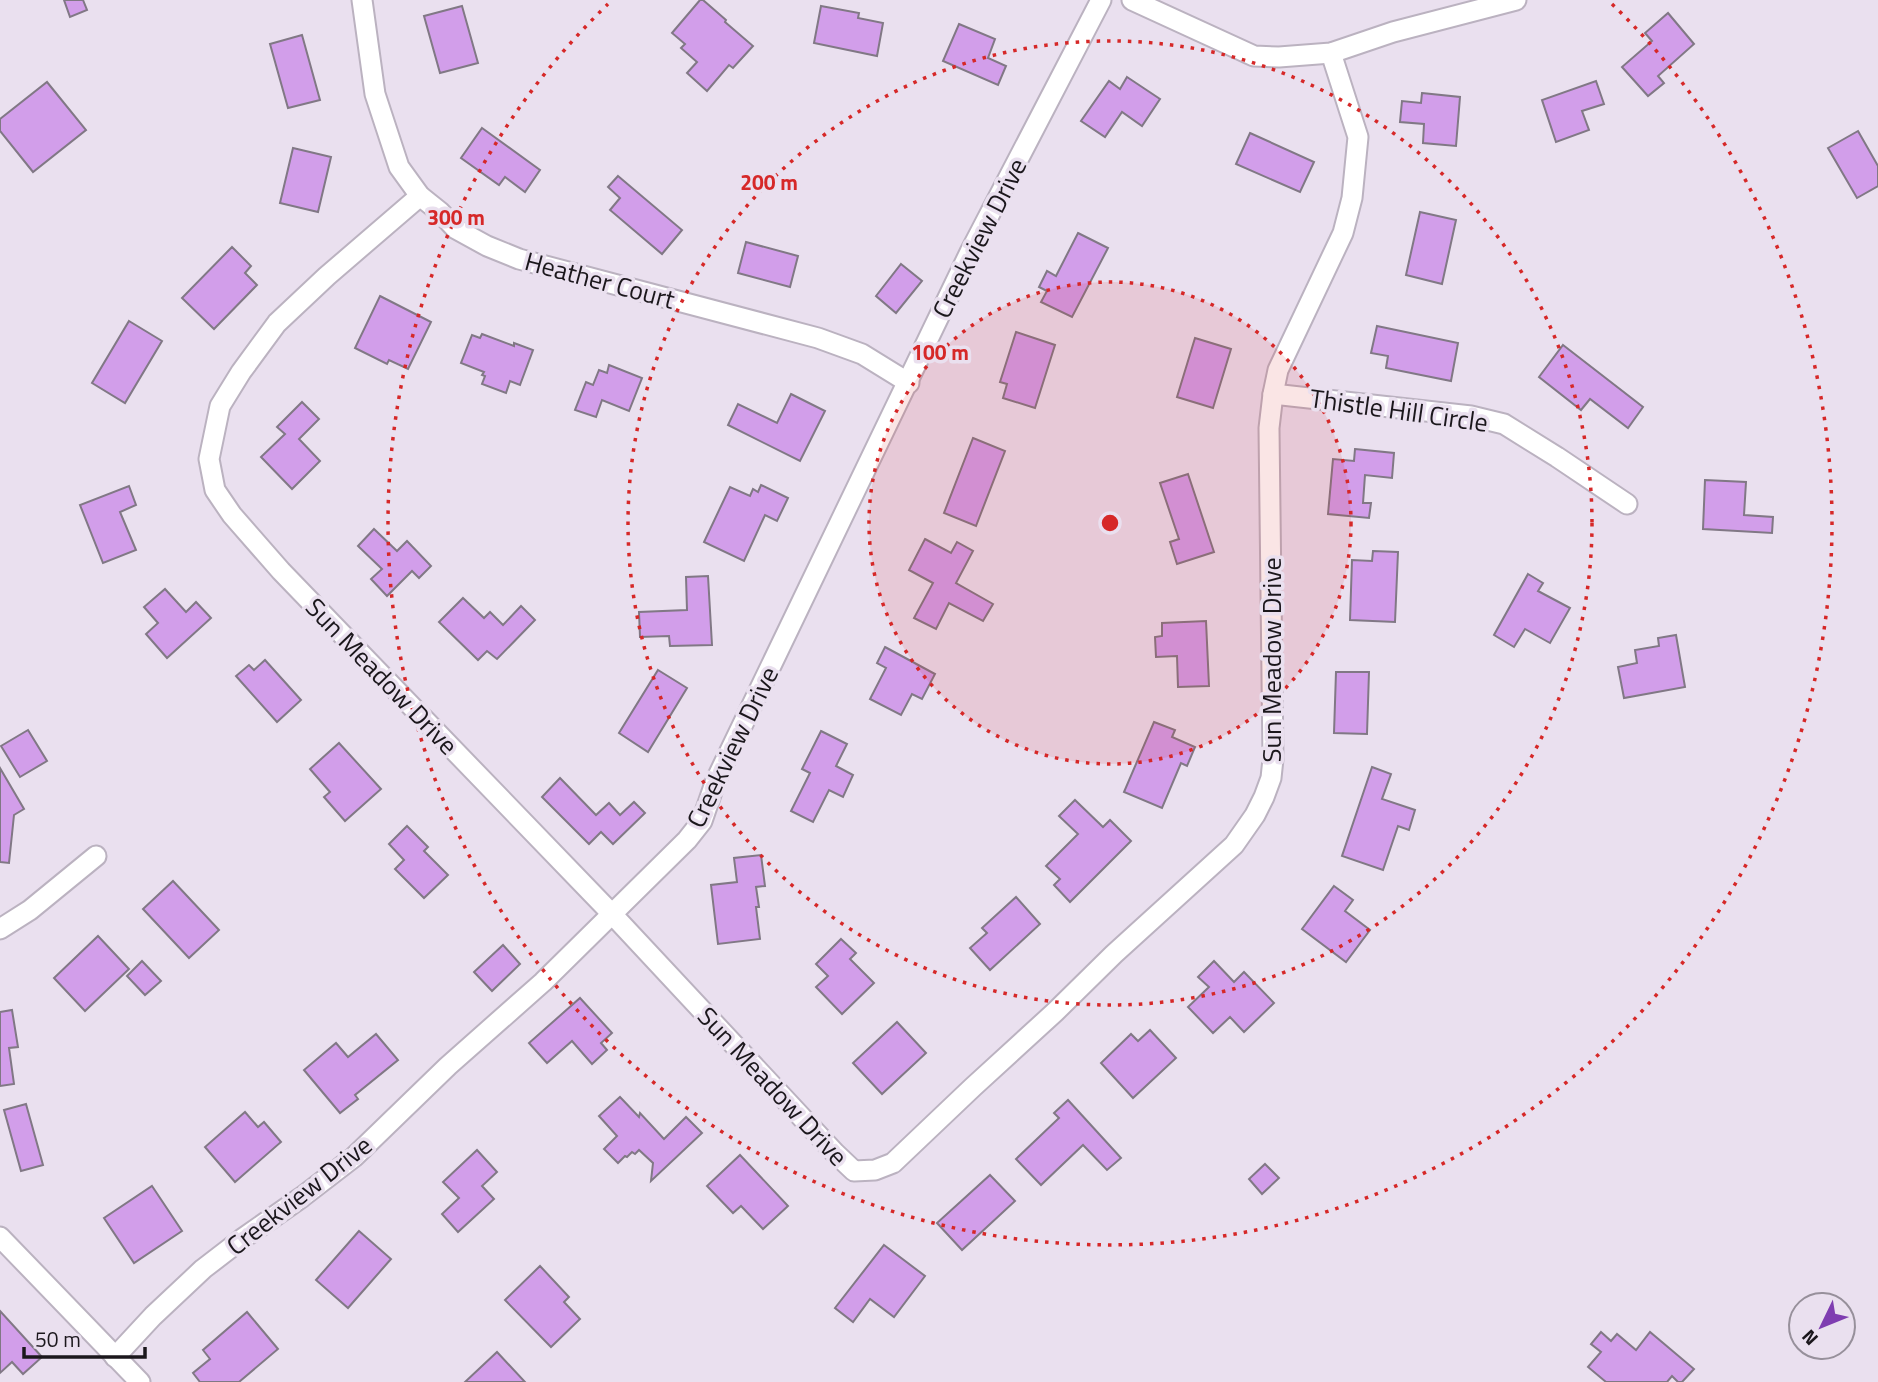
<svg xmlns="http://www.w3.org/2000/svg" width="1878" height="1382" viewBox="0 0 1878 1382" font-family="'Titillium Web',sans-serif">
<style>
.building{fill:#d29eea;stroke:#817885;stroke-width:2}
.lines{fill:none;stroke-linecap:round;stroke-linejoin:round}
.minor-casing{stroke:#bbb2c0;stroke-width:23}
.minor{stroke:#fff;stroke-width:19}
.ring{fill:none;stroke:#d62828;stroke-width:3.5;stroke-dasharray:3.5 7}
.labels{text-anchor:middle;dominant-baseline:central;stroke-width:7;stroke-linejoin:round;paint-order:stroke}
.street-label{font-size:26px;fill:#1b171c;stroke:#eae0ef}
.centre{fill:#d62828;stroke:#eae0ef;stroke-width:3.5}
.ring-label{font-size:21px;text-anchor:middle;font-weight:bold;fill:#d62828;stroke:#eae0ef;stroke-width:7;stroke-linejoin:round;paint-order:stroke}
</style>
<rect width="100%" height="100%" fill="#eae0ef"/>
<g class="building">
<path d="M64,0H83L87,10L70,17Z"/>
<path d="M700,0H703L726,20L725,22L753,46L733,68L729,65L707,91L687,73L697,62L681,48L685,44L672,33Z"/>
<path d="M462,6L478,63L440,73L424,16Z"/>
<path d="M821,6L859,13L858,18L883,23L877,56L814,43Z"/>
<path d="M1668,13L1694,44L1658,76L1664,83L1648,96L1622,67L1652,41L1645,33Z"/>
<path d="M959,24L995,39L988,58L1006,66L998,85L943,61Z"/>
<path d="M302,35L320,100L288,108L270,44Z"/>
<path d="M1127,77L1160,99L1142,126L1122,112L1105,137L1081,121L1109,81L1120,89Z"/>
<path d="M1596,81L1604,104L1582,111L1589,130L1556,142L1542,100Z"/>
<path d="M47,82L86,130L33,172L0,131V119Z"/>
<path d="M1422,93L1460,97L1456,146L1423,143L1424,124L1400,122L1402,101L1421,103Z"/>
<path d="M482,128L540,170L525,192L505,177L499,185L461,158Z"/>
<path d="M1858,131L1878,166V186L1857,198L1828,148Z"/>
<path d="M1250,133L1314,162L1300,192L1236,164Z"/>
<path d="M293,148L331,157L318,212L280,203Z"/>
<path d="M618,176L682,230L662,254L610,210L620,198L608,187Z"/>
<path d="M1420,212L1456,220L1442,284L1406,275Z"/>
<path d="M1078,233L1108,248L1072,317L1041,302L1047,291L1039,287L1047,271L1056,276Z"/>
<path d="M746,242L798,256L790,287L738,273Z"/>
<path d="M232,247L251,266L245,273L257,285L214,329L182,298Z"/>
<path d="M901,264L922,281L896,313L876,296Z"/>
<path d="M380,296L431,322L408,369L389,360L387,364L355,348Z"/>
<path d="M129,321L162,341L125,403L92,383Z"/>
<path d="M1377,326L1458,343L1451,381L1386,368L1388,356L1371,353Z"/>
<path d="M1016,332L1055,345L1035,408L1003,398L1007,384L1000,382Z"/>
<path d="M482,334L514,346V343L533,350L520,385L510,381L506,393L482,384L485,376L482,375L484,372L461,363L472,335L480,338Z"/>
<path d="M1195,338L1231,349L1213,408L1177,397Z"/>
<path d="M1563,345L1643,407L1628,428L1590,399L1581,410L1539,377Z"/>
<path d="M609,365L642,378L629,411L602,400L596,417L575,410L586,382L593,385L599,370L607,373Z"/>
<path d="M791,394L825,411L800,461L728,425L738,404L777,423Z"/>
<path d="M302,402L319,419L299,439L320,461L292,489L261,457L285,434L277,427Z"/>
<path d="M973,438L1005,451L976,526L944,513Z"/>
<path d="M1355,449L1394,453L1392,478L1365,475L1363,503H1371L1369,518L1328,514L1333,459L1354,461Z"/>
<path d="M1188,474L1214,552L1177,564L1170,542L1179,539L1160,483Z"/>
<path d="M1705,480L1746,482L1744,515L1773,517L1772,533L1703,529Z"/>
<path d="M761,485L788,498L777,521L765,515L744,561L704,542L730,487L750,496L753,489L758,492Z"/>
<path d="M129,486L136,505L120,512L136,550L103,563L80,505Z"/>
<path d="M374,529L397,551L407,541L431,566L419,578L412,571L387,596L371,579L382,569L358,546Z"/>
<path d="M925,539L951,553L957,542L973,551L956,583L993,604L983,621L949,603L936,629L914,618L933,583L909,570Z"/>
<path d="M1373,551L1398,552L1395,622L1350,620L1352,560L1372,561Z"/>
<path d="M1528,574L1543,583L1538,591L1570,608L1550,643L1525,629L1514,647L1494,635Z"/>
<path d="M708,576L712,645L670,646L669,636L640,637L639,612L687,610L686,577Z"/>
<path d="M165,589L186,612L196,602L211,618L167,658L146,634L158,623L144,607Z"/>
<path d="M463,598L484,618L490,612L503,625L521,606L535,620L497,659L487,651L478,660L439,622Z"/>
<path d="M1206,621L1209,686L1178,687L1177,656L1156,657L1155,637L1162,636V623Z"/>
<path d="M1676,635L1685,687L1624,698L1618,667L1637,663L1635,650L1659,646L1658,638Z"/>
<path d="M885,647L935,674L922,699L912,694L901,715L870,699L886,668L877,663Z"/>
<path d="M265,660L301,700L277,722L236,676L249,665L254,670Z"/>
<path d="M658,670L687,688L648,752L619,733Z"/>
<path d="M1336,672H1369L1367,734L1334,733Z"/>
<path d="M1154,722L1175,730L1172,737L1195,747L1187,766L1181,763L1162,808L1124,792Z"/>
<path d="M28,730L47,761L20,777L1,746Z"/>
<path d="M821,731L847,744L836,766L853,775L843,797L829,790L813,822L791,811L810,773L802,769Z"/>
<path d="M339,743L381,789L345,821L324,797L330,792L310,769Z"/>
<path d="M1372,767L1391,774L1382,799L1415,810L1409,830L1398,826L1383,870L1342,856Z"/>
<path d="M0,768L24,809L14,815L9,863L0,862Z"/>
<path d="M560,778L596,815L609,803L620,815L634,802L645,813L613,844L601,832L589,844L542,797Z"/>
<path d="M1075,800L1103,827L1110,820L1131,841L1070,902L1054,885L1060,879L1046,866L1078,834L1059,816Z"/>
<path d="M407,826L428,847L424,851L448,875L424,898L395,869L404,860L389,844Z"/>
<path d="M761,855L765,886L756,887L759,907H756L760,939L718,944L711,885L737,882L734,858Z"/>
<path d="M173,881L219,930L189,958L143,909Z"/>
<path d="M1334,886L1353,900L1345,911L1370,930L1346,962L1302,929Z"/>
<path d="M1016,897L1040,924L990,970L970,948L987,933L982,928Z"/>
<path d="M98,936L129,969L85,1011L54,978Z"/>
<path d="M841,939L856,953L850,959L874,983L842,1014L816,987L828,976L816,964Z"/>
<path d="M503,945L520,964L492,991L474,972Z"/>
<path d="M142,961L161,981L145,995L127,976Z"/>
<path d="M1214,961L1234,982L1244,972L1274,1003L1244,1032L1230,1017L1213,1033L1188,1007L1209,987L1198,977Z"/>
<path d="M580,998L612,1033L601,1043L607,1050L592,1064L572,1041L547,1063L529,1043Z"/>
<path d="M12,1010L18,1047L9,1048L14,1084L0,1086V1012Z"/>
<path d="M897,1022L926,1053L882,1094L853,1063Z"/>
<path d="M1150,1030L1176,1058L1133,1098L1101,1063L1131,1034L1138,1041Z"/>
<path d="M376,1034L398,1060L355,1095L358,1099L340,1113L304,1070L336,1043L348,1057Z"/>
<path d="M620,1097L639,1117L640,1113L664,1139L686,1117L702,1133L651,1181L653,1163L639,1150L635,1154L632,1152L627,1157L625,1156L618,1163L604,1149L617,1136L599,1116Z"/>
<path d="M1068,1100L1121,1158L1107,1170L1083,1145L1041,1185L1016,1159L1059,1118L1054,1113Z"/>
<path d="M26,1104L43,1165L21,1171L4,1110Z"/>
<path d="M245,1112L258,1127L264,1122L281,1142L235,1182L205,1147Z"/>
<path d="M477,1150L497,1172L482,1186L494,1199L458,1232L442,1214L459,1198L443,1182Z"/>
<path d="M740,1155L788,1206L763,1229L741,1206L733,1213L707,1186Z"/>
<path d="M1265,1164L1279,1178L1262,1194L1249,1179Z"/>
<path d="M990,1175L1015,1201L962,1250L937,1223Z"/>
<path d="M152,1186L182,1231L134,1263L104,1218Z"/>
<path d="M359,1231L391,1259L348,1308L316,1280Z"/>
<path d="M884,1245L925,1276L894,1317L870,1299L853,1322L835,1308Z"/>
<path d="M540,1266L569,1297L564,1302L580,1319L551,1347L505,1300Z"/>
<path d="M0,1311L42,1357L23,1374L12,1362L0,1373Z"/>
<path d="M247,1312L278,1349L239,1382H200L193,1373L210,1359L203,1350Z"/>
<path d="M1601,1332L1611,1341L1617,1334L1636,1350L1650,1332L1694,1369L1682,1382H1678L1672,1376L1667,1382H1606L1588,1367L1601,1352L1591,1344Z"/>
<path d="M497,1352L525,1382H465Z"/>
</g>
<g class="lines">
<g class="minor-casing">
<g id="minor">
<path d="M362,0L375,94L399,167L420,196L440,212L456,229L487,246L519,259L818,338L862,354L909,383"/>
<path d="M1132,0L1254,56L1279,57L1331,53L1393,32L1516,0"/>
<path d="M420,196L327,276L277,323L241,372L220,406L209,459L215,490L232,515L281,571L612,914L835,1153L854,1171L875,1170L893,1163L973,1087L1055,1012L1114,954L1234,845L1255,815L1264,797L1271,778L1273,759L1269,428L1273,394L1278,370L1343,233L1352,198L1358,137L1331,53"/>
<path d="M1273,394L1471,416L1504,424L1557,457L1627,504"/>
<path d="M0,929L30,910L96,856"/>
<path d="M0,1237L140,1382"/>
<path d="M115,1357L153,1316L203,1269L242,1239L302,1197L354,1157L448,1066L543,982L687,840L702,821L716,780L970,252L1101,0"/>
</g>
</g>
<use href="#minor" class="minor"/>
</g>
<circle cx="1110" cy="523" r="241" fill="#d62828" fill-opacity=".12"/>
<g class="ring">
<circle cx="1110" cy="523" r="241"/>
<circle cx="1110" cy="523" r="482"/>
<path d="M1612 4A722 722 0 1 1 608 4"/>
</g>
<g class="labels">
<g class="street-label">
<text transform="translate(979 238) rotate(-63)">Creekview Drive</text>
<text transform="translate(600 280) rotate(15)">Heather Court</text>
<text transform="translate(1399 410) rotate(8)">Thistle Hill Circle</text>
<text transform="translate(1271 660) rotate(-90)">Sun Meadow Drive</text>
<text transform="translate(382 676) rotate(46)">Sun Meadow Drive</text>
<text transform="translate(732 747) rotate(-64)">Creekview Drive</text>
<text transform="translate(773 1086) rotate(47)">Sun Meadow Drive</text>
<text transform="translate(299 1195) rotate(-38)">Creekview Drive</text>
</g>
</g>
<circle cx="1110" cy="523" r="10" class="centre"/>
<g class="ring-label">
<text x="769" y="190">200 m</text>
<text x="456" y="225">300 m</text>
<text x="940" y="360">100 m</text>
</g>
<g transform="translate(1822 1326) rotate(227)"><circle r="33" fill="#eae0ef" stroke="#97909b" stroke-width="2"/>
<path d="M0-5L12 26L0 18L-12 26Z" fill="#7f3db1"/>
<text y="-10" font-size="19" font-weight="bold" text-anchor="middle" fill="#1b171c">N</text>
</g>
<path d="M24 1347v10h121v-10" fill="none" stroke="#1b171c" stroke-width="3.5"/>
<text x="35" y="1347" font-size="21" fill="#1b171c" stroke="#eae0ef" stroke-width="5" paint-order="stroke">50 m</text>
</svg>
